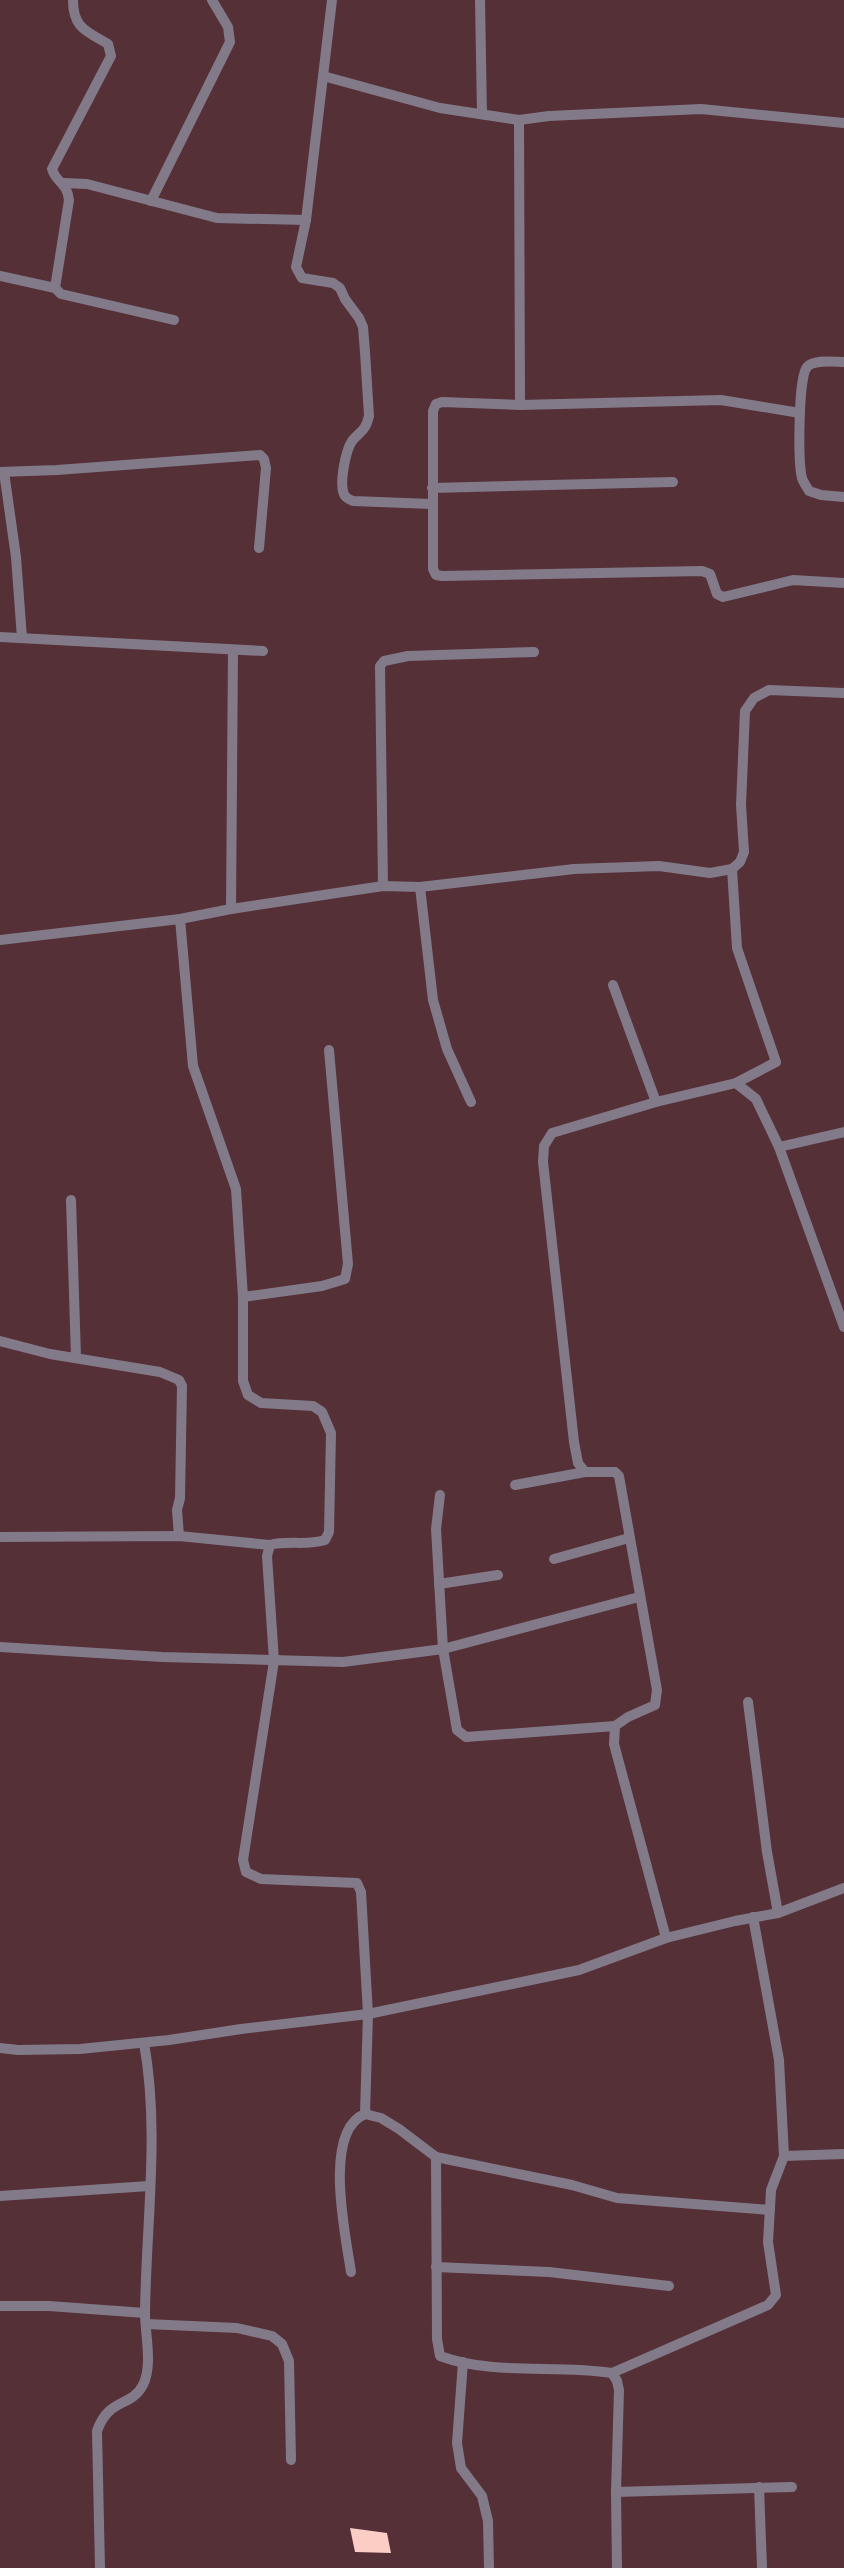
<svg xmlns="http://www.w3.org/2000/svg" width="844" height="2568" viewBox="0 0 844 2568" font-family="'Libre Baskerville',serif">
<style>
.building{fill:#fccdc4}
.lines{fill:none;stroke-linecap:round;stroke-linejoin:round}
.street{stroke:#827a89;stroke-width:10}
</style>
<rect width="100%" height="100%" fill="#553036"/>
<path class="building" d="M350,2528L387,2533L391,2553L355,2552Z"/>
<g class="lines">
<g class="street">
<path d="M73,0C73,28 86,31 108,44L111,56L52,169C56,183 67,182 69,200L55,288L61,294L174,320"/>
<path d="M332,0L306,220L296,267L302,278L333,283L340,288L345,299L359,318L363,327L365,352L369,416C365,432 361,430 352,441C346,450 337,489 346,497C348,499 350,500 353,501L431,504"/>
<path d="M480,0L482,114"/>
<path d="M323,76L440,108L519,120L549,116L701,109L844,123"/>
<path d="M519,120L520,405"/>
<path d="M64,183L87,184L217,218L306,220"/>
<path d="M151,201L230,42L228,27L212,0"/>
<path d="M0,276L55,288"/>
<path d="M844,362C834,362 814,359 807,367C798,377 798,463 802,478C803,482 807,487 809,491L821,495L844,497"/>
<path d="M800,413L721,400L520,405L442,402L436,404L433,411V569L436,575L442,576L702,571L710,574L717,594L723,597L793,580L844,583"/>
<path d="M0,472L57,470L260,455L264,459L266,468L259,548"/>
<path d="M4,472L16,557L22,638"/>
<path d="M432,488L673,482"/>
<path d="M0,637L263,651"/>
<path d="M732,869L737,948L776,1062L736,1083"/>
<path d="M383,886L380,666L384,661L408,656L534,652"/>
<path d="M420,887L433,1000L447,1049L471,1102"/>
<path d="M231,909L233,650"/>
<path d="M180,919L193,1066L236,1189L243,1297V1381L248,1395L261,1403L313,1406L322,1412L331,1433L329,1532L325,1540C307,1546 288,1540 270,1545L267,1556L274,1661L243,1860L246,1872L261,1879L357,1883L361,1892L368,2014L365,2114"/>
<path d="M0,940L180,919L231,909L383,886L420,887L574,869L659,866L710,873L732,869L740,862L744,852L741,805L745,711L754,698L769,690L844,693"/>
<path d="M613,985L656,1102"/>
<path d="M779,1147L844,1132"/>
<path d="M71,1200L76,1357"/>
<path d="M243,1297L322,1286L345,1279L348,1264L329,1050"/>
<path d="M0,1341L50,1354L160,1372L179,1380L182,1386L180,1498L177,1510L179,1536"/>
<path d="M515,1485L585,1472"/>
<path d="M440,1495L436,1529L443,1649L457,1730L466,1737L615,1726"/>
<path d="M0,1537L179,1536L270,1545"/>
<path d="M554,1559L629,1538"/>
<path d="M439,1584L498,1575"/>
<path d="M0,1647L162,1657L343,1662L443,1649L639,1597"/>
<path d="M748,1702L767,1852L778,1913"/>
<path d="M666,1938L614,1744L615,1726L628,1717L655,1705L657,1690L619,1476L615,1472H585L578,1463L574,1442L543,1162L544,1146L552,1133L656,1102L736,1083L756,1099L779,1147L844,1327"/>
<path d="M0,2048L18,2050L80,2049L169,2040L241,2029L368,2014L579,1970L666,1938L735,1921L778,1913L844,1888"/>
<path d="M784,2156L844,2154"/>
<path d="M436,2157L437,2339L440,2356C494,2376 556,2364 612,2373L617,2381L619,2390L616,2492L617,2568"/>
<path d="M0,2196L149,2186"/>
<path d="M436,2267L549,2272L669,2286"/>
<path d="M351,2272C346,2237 322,2131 365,2114L381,2118L399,2129L436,2157L572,2185L617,2198L770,2210"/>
<path d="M0,2306H49L145,2313"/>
<path d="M146,2324L237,2328L272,2336L282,2344L289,2361L291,2460"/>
<path d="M463,2362L457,2443L461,2468L482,2496L488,2521L489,2568"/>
<path d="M612,2373L768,2305L776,2295L768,2242L771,2190L784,2156L779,2060L753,1917"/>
<path d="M759,2487L762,2568"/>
<path d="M616,2492L792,2487"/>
<path d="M100,2568L97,2431C109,2397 131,2408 143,2385C153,2365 145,2334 145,2313C146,2224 160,2131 144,2043"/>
</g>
</g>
</svg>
